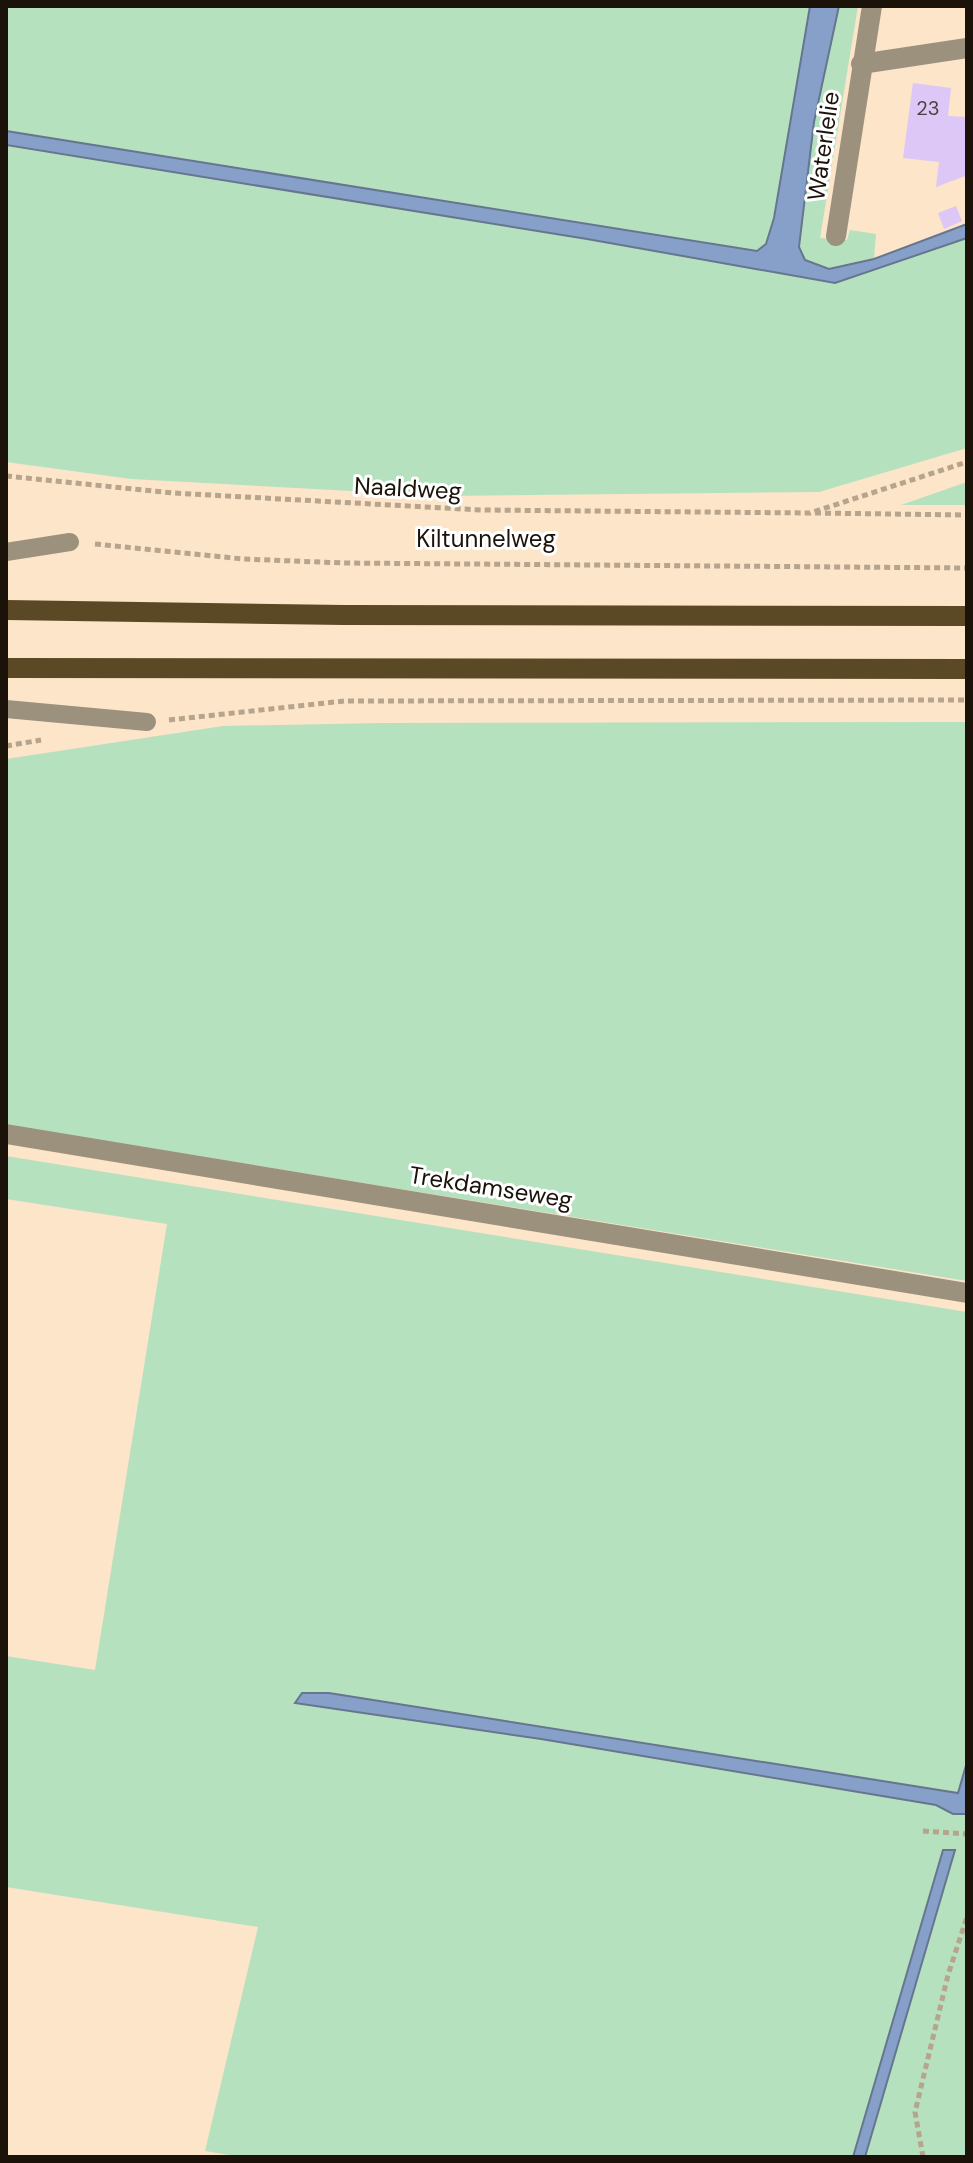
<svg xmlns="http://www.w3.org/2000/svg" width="973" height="2163" viewBox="0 0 973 2163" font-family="'DM Sans',sans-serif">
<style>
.green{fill:#b6e1bf}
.water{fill:#86a0c9;stroke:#66768f;stroke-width:2}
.building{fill:#dcc7f6}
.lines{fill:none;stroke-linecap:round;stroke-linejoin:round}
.path{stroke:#b7a48d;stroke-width:5;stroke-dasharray:6 4;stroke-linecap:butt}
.lane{stroke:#9b917d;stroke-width:18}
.street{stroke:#9b917d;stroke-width:20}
.primary{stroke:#5b4925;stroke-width:20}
.labels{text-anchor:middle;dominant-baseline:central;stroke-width:6;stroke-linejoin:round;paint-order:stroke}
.number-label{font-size:20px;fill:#4b4044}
.street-label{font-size:24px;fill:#1b1309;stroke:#fff}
</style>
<rect width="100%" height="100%" fill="#fce5c8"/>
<g class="green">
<path d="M6,6H810L774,218L766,244L757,251L6,131Z"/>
<path d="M839,6H858L820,238L847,240L850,230L876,234L874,259L828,270L805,260L799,247L814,122Z"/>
<path d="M6,145L587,239L835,283L967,238V448L819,492L444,496L131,479L6,462Z"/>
<path d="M967,482V505H901Z"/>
<path d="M967,722V1281L6,1125V759L223,726L380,723Z"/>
<path d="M6,1156L967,1312V1762L958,1793L329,1693H302L296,1703L541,1739L936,1805L953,1814L967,1809V2157H241L205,2151L258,1927L6,1887V1656L95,1670L167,1224L6,1199Z"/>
</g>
<g class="water">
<path d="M810,6H839L814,122L799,247L805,260L829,269L874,259L967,224V238L835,283L587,239L6,145V131L757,251L766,244L774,218Z"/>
<path d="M302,1693H329L958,1793L967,1762V1814H953L936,1805L541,1739L295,1703Z"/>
<path d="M943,1850H955L865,2157H853Z"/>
</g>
<g class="building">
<path d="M913,83L951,88L948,116L966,117L965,176L936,187L939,162L903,158Z"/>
<path d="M956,206L962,221L944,229L938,213Z"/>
</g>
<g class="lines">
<g class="path">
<path d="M6,476L173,493L481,510L810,513L967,462"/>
<path d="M815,513L967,515"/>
<path d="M95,544L243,559L344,563L967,568"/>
<path d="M169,720L344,701L967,700"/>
<path d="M6,746L41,740"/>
<path d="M923,1831L967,1834"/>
<path d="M923,2157L915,2112L948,1975L967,1917"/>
</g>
<g class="lane">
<path d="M6,552L70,542"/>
<path d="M6,709L147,722"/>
</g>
<g class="street">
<path d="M861,64L967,48"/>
<path d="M836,236L872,6"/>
<path d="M6,1134L967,1293"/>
</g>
<g class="primary">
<path d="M6,610L344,615L967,616"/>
<path d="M6,668L967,669"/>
</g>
</g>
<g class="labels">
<g class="number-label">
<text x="928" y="108">23</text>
</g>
<g class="street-label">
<text transform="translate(823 146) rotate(-82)">Waterlelie</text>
<text transform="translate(408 488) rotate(3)">Naaldweg</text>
<text x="486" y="538">Kiltunnelweg</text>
<text transform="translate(491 1187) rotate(9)">Trekdamseweg</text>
</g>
</g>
<rect width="973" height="2163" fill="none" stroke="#1b1309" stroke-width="16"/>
</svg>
